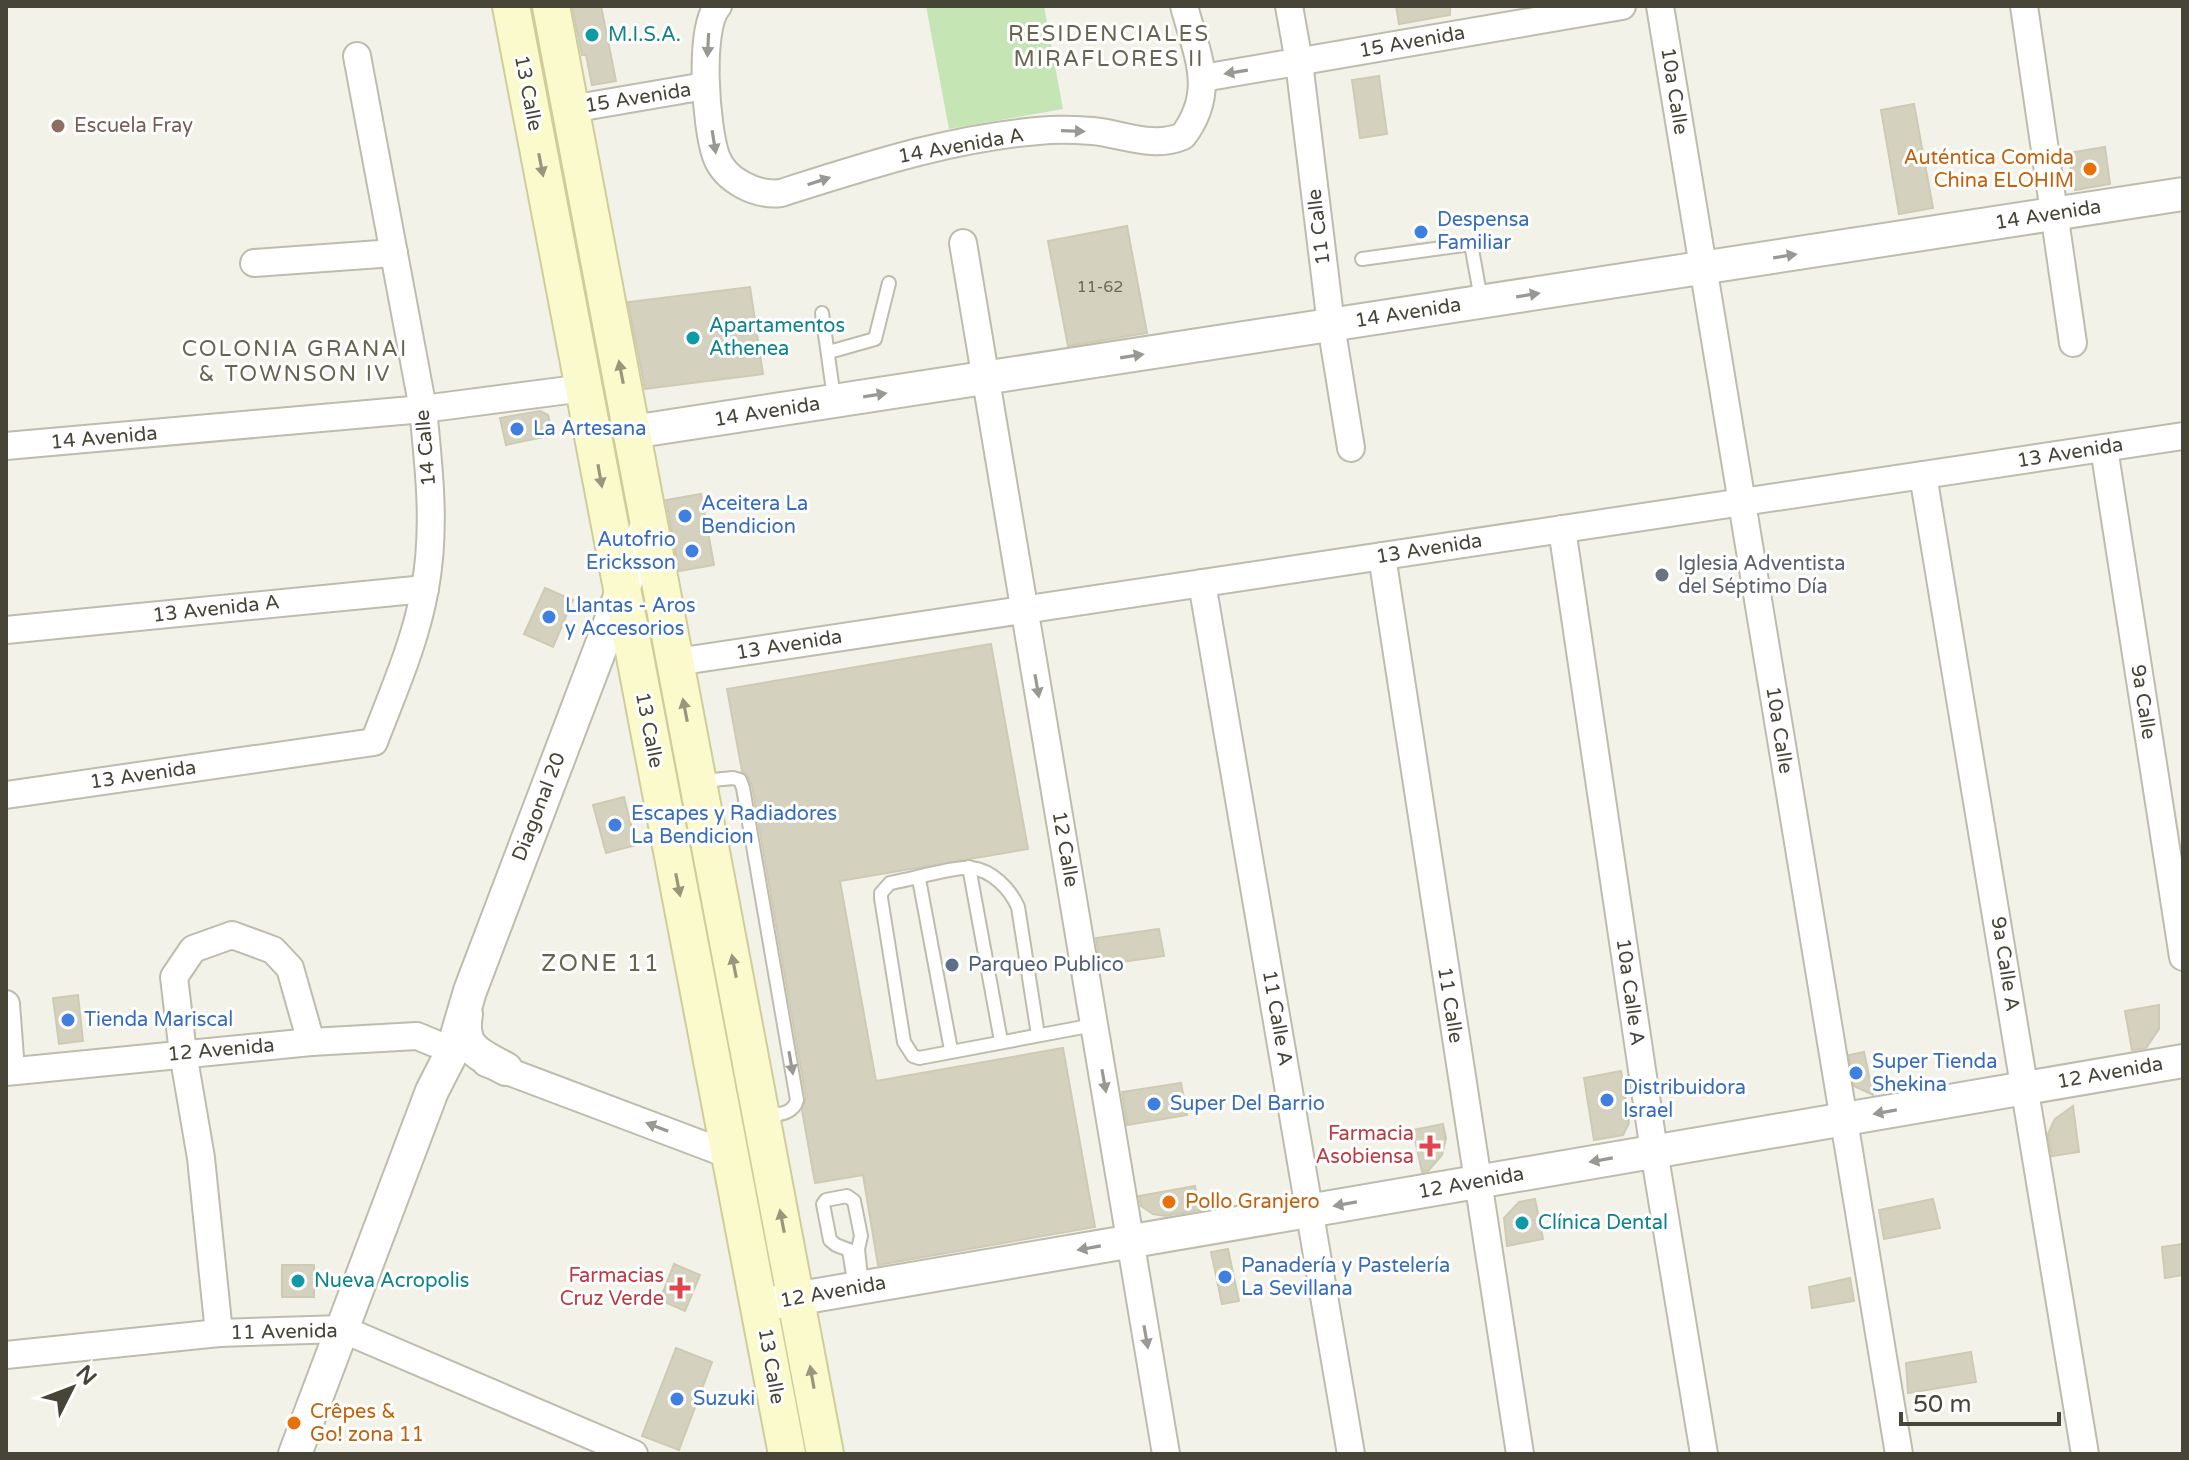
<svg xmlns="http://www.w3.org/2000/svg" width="2189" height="1460" viewBox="0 0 2189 1460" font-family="'Varela Round',sans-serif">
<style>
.green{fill:#c5e5b5}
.building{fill:#d4d1bf;stroke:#cfcab3;stroke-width:2}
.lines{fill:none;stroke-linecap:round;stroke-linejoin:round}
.service-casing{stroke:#bebcac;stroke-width:16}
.minor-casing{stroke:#bebcac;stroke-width:30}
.tertiary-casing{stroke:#bebcac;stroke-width:36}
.secondary-casing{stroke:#d0cd9c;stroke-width:40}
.service{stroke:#fff;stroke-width:12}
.minor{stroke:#fff;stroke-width:26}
.tertiary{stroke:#fff;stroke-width:32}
.secondary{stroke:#fbfacc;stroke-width:36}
.oneway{fill:#9a9892}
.oneway2{fill:#98967b}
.culture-dot{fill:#0f9aa8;stroke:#fff;stroke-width:3}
.education-dot{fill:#8d6e63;stroke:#fff;stroke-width:3}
.food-dot{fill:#e8710a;stroke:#fff;stroke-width:3}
.shop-dot{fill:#3f7fe0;stroke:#fff;stroke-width:3}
.worship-dot{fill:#6b7280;stroke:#fff;stroke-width:3}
.service-dot{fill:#5c6f8a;stroke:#fff;stroke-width:3}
.health-dot{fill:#e0444e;stroke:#fff;stroke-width:3}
.labels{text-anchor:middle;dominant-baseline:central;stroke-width:6;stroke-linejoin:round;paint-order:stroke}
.number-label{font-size:16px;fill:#6a675a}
.culture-label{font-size:20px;fill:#0d838f;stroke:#fff;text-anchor:start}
.street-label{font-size:20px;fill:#474438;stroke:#fff}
.education-label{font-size:20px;fill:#785e54;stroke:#fff;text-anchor:start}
.food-label{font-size:20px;fill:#c56008;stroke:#fff;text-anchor:start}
.shop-label{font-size:20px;fill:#366cbe;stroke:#fff;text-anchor:start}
.worship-label{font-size:20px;fill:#5b616d;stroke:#fff;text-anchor:start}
.service-label{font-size:20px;fill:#4e5e75;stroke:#fff;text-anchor:start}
.health-label{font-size:20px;fill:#be3a42;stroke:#fff;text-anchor:end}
.neighbourhood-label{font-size:22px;letter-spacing:2px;fill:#696450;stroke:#fff}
.quarter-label{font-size:24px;letter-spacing:2px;fill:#696450;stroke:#fff}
</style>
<rect width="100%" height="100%" fill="#f3f2e9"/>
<path class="green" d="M926,6H1044L1063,109L949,129Z"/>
<g class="building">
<path d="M572,6H601L616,81L592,85L586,55H582Z"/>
<path d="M1396,6H1450V15L1399,24Z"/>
<path d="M1379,76L1387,134L1360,138L1352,80Z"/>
<path d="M1914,104L1933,208L1899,214L1881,110Z"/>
<path d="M2105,147L2110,184L2075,190L2068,153Z"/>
<path d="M1127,226L1147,333L1068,346L1048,241Z"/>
<path d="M750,287L763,374L645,389L628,302Z"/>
<path d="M540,411L548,415L553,435L506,445L500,418Z"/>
<path d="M701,494L714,565L679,571L666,500Z"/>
<path d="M545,588L573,600L553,647L524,634Z"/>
<path d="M991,644L1028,849L840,881L876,1081L1063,1048L1095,1227L878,1265L863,1175L815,1183L802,1110L806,1098L752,786L747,774L742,771L727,689Z"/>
<path d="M624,797L636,845L606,853L593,805Z"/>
<path d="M1159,929L1164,956L1100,965L1096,938Z"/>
<path d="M78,995L83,1041L59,1044L53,998Z"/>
<path d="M2159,1005V1029L2146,1048L2132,1050L2125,1011Z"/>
<path d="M1864,1052L1873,1095L1854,1086L1849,1055Z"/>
<path d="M1621,1071L1629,1123L1623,1135L1594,1140L1584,1078Z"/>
<path d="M1181,1083L1187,1115L1127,1125L1122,1092Z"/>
<path d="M2073,1106L2079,1152L2052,1156L2048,1134L2051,1127L2055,1119Z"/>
<path d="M1443,1124L1446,1138L1442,1155L1428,1171L1422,1172L1413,1130Z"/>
<path d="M1195,1186L1200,1210L1165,1216L1153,1214L1141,1206L1139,1196Z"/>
<path d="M1535,1199L1543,1239L1507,1246L1504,1218L1519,1202Z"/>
<path d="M1933,1199L1940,1228L1884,1239L1879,1210Z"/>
<path d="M2183,1244V1275L2165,1278L2162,1247Z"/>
<path d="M1228,1249L1239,1301L1222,1304L1211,1252Z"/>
<path d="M674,1264L700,1275L685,1311L660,1300Z"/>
<rect x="282" y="1265" width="32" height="32"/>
<path d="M1850,1278L1854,1301L1812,1308L1809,1287Z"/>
<path d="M676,1348L712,1362L679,1450L642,1436Z"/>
<path d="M1971,1352L1976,1382L1908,1393L1906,1363Z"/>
</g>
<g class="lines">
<g class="service-casing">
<g id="service">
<path d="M1362,259L1471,244L1481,299"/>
<path d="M822,313L834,398"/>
<path d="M829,352L875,339L889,283"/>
<path d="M702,781L733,778L740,780L743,788L797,1100C793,1115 777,1114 763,1117"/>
<path d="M969,867L1001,1041"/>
<path d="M919,879L951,1050"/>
<path d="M1038,1035L1018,907C1010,889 992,870 971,868C956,866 909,880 890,883L881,893V898L904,1042L913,1056L919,1058L1094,1025"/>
<path d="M855,1288L849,1250L836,1245L830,1240L823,1204L826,1200L847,1196L854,1201L861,1236L858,1249L862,1287"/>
</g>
</g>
<g class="minor-casing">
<g id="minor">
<path d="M718,6C698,28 706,128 716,156C725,181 757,196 781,193C869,165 957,136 1050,130C1064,129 1079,130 1093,131C1123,134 1153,149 1183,136C1217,91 1197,55 1184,6"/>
<path d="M1289,6L1299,62L1331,325L1351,448"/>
<path d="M1660,6L1899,1454"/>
<path d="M2024,6L2073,343"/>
<path d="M1203,78L1622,6"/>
<path d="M571,109L705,86"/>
<path d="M963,243L1166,1454"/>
<path d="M254,263L394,253"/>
<path d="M6,446L423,409L584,388"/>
<path d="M2104,448L2183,957"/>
<path d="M1923,475L2085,1454"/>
<path d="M1562,529L1654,1151L1704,1454"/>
<path d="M1382,556L1520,1454"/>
<path d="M1202,583L1351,1454"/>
<path d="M6,630L425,589"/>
<path d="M676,662L2183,436"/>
<path d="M6,795L374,742C393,692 416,641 425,588C436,529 429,468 423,409L357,56"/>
<path d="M6,1004L11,1071"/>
<path d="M486,1063L730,1155"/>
<path d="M6,1072L311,1042L417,1036L434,1043"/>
<path d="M219,1333L201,1158L183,1053L174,977L193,949L232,935L273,950L290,968L311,1042"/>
<path d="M6,1355L219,1333L342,1329L634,1454"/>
</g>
</g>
<g class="tertiary-casing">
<g id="tertiary">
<path d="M632,432L2183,194"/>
<path d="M466,1014C460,1049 479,1054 506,1069"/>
<path d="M771,1303L2183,1061"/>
<path d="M295,1454L432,1091L452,1052L470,991L648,523"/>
</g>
</g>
<g class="secondary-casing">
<g id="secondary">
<path d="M511,6L787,1454"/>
<path d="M551,6L825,1454"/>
</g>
</g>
<use href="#service" class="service"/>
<use href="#minor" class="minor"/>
<use href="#tertiary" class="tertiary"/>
<use href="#secondary" class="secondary"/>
</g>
<defs><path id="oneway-solid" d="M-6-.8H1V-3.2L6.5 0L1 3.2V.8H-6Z" transform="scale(2)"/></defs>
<g class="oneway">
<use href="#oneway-solid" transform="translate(708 45) rotate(93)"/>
<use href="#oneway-solid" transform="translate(1236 72) rotate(171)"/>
<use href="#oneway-solid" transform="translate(1073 131) rotate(2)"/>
<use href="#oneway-solid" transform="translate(714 142) rotate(81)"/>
<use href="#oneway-solid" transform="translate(819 181) rotate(-18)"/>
<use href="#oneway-solid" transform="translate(1785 256) rotate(-9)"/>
<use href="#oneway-solid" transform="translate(1528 295) rotate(-9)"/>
<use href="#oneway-solid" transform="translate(1132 356) rotate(-9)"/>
<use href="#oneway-solid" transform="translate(875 395) rotate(-9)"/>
<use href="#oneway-solid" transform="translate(1037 686) rotate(80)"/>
<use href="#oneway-solid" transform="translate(791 1063) rotate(80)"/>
<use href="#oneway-solid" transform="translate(1104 1081) rotate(80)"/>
<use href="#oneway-solid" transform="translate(1885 1112) rotate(170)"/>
<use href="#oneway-solid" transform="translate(657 1127) rotate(-159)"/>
<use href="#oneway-solid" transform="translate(1601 1160) rotate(170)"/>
<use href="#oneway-solid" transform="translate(1345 1204) rotate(170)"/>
<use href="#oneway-solid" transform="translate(1089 1248) rotate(170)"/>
<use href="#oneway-solid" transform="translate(1146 1337) rotate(80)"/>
</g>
<g class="oneway2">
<use href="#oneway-solid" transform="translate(541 165) rotate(79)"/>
<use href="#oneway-solid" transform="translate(621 372) rotate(-101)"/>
<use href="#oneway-solid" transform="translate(600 476) rotate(80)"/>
<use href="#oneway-solid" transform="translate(685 710) rotate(-101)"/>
<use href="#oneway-solid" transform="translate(678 885) rotate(79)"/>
<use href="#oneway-solid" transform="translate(734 966) rotate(-101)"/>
<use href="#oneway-solid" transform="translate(782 1221) rotate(-101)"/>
<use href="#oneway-solid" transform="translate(812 1377) rotate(-100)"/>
</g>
<g class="culture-dot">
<circle cx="592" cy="35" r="8"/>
<circle cx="693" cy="338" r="8"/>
<circle cx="1522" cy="1223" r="8"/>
<circle cx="298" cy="1281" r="8"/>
</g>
<circle class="education-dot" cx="58" cy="126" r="8"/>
<g class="food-dot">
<circle cx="2090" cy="169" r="8"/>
<circle cx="1169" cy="1202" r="8"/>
<circle cx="294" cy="1423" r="8"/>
</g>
<g class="shop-dot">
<circle cx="1421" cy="232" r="8"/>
<circle cx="517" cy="429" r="8"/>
<circle cx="685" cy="516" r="8"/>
<circle cx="692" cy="551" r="8"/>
<circle cx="549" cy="617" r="8"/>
<circle cx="615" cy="825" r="8"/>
<circle cx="68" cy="1020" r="8"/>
<circle cx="1856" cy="1073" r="8"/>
<circle cx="1607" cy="1100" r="8"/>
<circle cx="1154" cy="1104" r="8"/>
<circle cx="1225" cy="1277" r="8"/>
<circle cx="677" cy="1399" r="8"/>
</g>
<circle class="worship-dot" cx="1662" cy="575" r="8"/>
<circle class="service-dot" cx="952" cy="965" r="8"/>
<g class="health-dot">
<path d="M1426 1134h8v8h8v8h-8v8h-8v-8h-8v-8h8z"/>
<path d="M676 1276h8v8h8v8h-8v8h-8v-8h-8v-8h8z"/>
</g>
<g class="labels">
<g class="number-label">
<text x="1100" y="287">11-62</text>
</g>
<g class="culture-label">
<text x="608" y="35">M.I.S.A.</text>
<text x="709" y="326">Apartamentos<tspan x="709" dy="23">Athenea</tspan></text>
<text x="1538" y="1223">Clínica Dental</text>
<text x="314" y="1281">Nueva Acropolis</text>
</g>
<g class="street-label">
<text transform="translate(1412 42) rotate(-10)">15 Avenida</text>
<text transform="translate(1674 91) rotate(81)">10a Calle</text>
<text transform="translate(528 93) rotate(79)">13 Calle</text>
<text transform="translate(638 98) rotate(-9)">15 Avenida</text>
<text transform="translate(961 146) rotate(-10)">14 Avenida A</text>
<text transform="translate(2048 215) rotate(-9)">14 Avenida</text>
<text transform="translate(1319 227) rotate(-97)">11 Calle</text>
<text transform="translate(1408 313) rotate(-9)">14 Avenida</text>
<text transform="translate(767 412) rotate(-9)">14 Avenida</text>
<text transform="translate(104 438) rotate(-5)">14 Avenida</text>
<text transform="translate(426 448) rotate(-95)">14 Calle</text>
<text transform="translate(2070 453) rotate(-9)">13 Avenida</text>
<text transform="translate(1429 549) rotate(-9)">13 Avenida</text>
<text transform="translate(216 609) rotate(-6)">13 Avenida A</text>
<text transform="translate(789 645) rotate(-9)">13 Avenida</text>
<text transform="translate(2143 702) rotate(81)">9a Calle</text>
<text transform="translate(649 730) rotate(79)">13 Calle</text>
<text transform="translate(1779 730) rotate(81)">10a Calle</text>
<text transform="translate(143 775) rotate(-8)">13 Avenida</text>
<text transform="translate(539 807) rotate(-69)">Diagonal 20</text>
<text transform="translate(1065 849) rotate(80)">12 Calle</text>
<text transform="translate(2005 964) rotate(81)">9a Calle A</text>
<text transform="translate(1630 992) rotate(82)">10a Calle A</text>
<text transform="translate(1450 1005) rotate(81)">11 Calle</text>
<text transform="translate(1277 1018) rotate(80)">11 Calle A</text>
<text transform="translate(221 1050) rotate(-5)">12 Avenida</text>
<text transform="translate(2110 1073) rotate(-10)">12 Avenida</text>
<text transform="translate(1471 1183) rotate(-10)">12 Avenida</text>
<text transform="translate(833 1292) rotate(-10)">12 Avenida</text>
<text transform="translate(284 1332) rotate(-1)">11 Avenida</text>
<text transform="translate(771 1366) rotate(80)">13 Calle</text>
</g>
<g class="education-label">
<text x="74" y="126">Escuela Fray</text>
</g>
<g class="food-label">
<text x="2074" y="158" text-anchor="end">Auténtica Comida<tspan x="2074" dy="23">China ELOHIM</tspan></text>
<text x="1185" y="1202">Pollo Granjero</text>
<text x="310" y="1412">Crêpes &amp;<tspan x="310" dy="23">Go! zona 11</tspan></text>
</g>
<g class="shop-label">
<text x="1437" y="220">Despensa<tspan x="1437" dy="23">Familiar</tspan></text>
<text x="533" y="429">La Artesana</text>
<text x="701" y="504">Aceitera La<tspan x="701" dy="23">Bendicion</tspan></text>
<text x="676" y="540" text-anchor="end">Autofrio<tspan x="676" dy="23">Ericksson</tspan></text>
<text x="565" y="606">Llantas - Aros<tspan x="565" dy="23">y Accesorios</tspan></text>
<text x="631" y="814">Escapes y Radiadores<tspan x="631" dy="23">La Bendicion</tspan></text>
<text x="84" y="1020">Tienda Mariscal</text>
<text x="1872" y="1062">Super Tienda<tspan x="1872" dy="23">Shekina</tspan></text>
<text x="1623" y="1088">Distribuidora<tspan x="1623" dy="23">Israel</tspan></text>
<text x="1170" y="1104">Super Del Barrio</text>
<text x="1241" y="1266">Panadería y Pastelería<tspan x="1241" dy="23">La Sevillana</tspan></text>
<text x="693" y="1399">Suzuki</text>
</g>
<g class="worship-label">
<text x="1678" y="564">Iglesia Adventista<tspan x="1678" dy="23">del Séptimo Día</tspan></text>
</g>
<g class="service-label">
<text x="968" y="965">Parqueo Publico</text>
</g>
<g class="health-label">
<text x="1414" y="1134">Farmacia<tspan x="1414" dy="23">Asobiensa</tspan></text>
<text x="664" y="1276">Farmacias<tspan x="664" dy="23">Cruz Verde</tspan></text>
</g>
<g class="neighbourhood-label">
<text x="1109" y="34">RESIDENCIALES<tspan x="1109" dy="25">MIRAFLORES II</tspan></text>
<text x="295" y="349">COLONIA GRANAI<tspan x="295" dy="25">&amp; TOWNSON IV</tspan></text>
</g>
<g class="quarter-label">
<text x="601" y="963">ZONE 11</text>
</g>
</g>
<rect width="2189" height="1460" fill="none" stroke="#474438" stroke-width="16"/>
<g transform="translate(72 1388) rotate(48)" stroke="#ffffff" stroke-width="6" paint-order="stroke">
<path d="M0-6L14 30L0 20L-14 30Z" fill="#474438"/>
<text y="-12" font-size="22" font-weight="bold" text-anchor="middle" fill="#474438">N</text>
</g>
<path d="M1901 1412v12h158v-12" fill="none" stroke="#474438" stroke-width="4"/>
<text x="1913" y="1412" font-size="24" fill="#474438" stroke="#ffffff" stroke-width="6" paint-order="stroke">50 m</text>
</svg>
